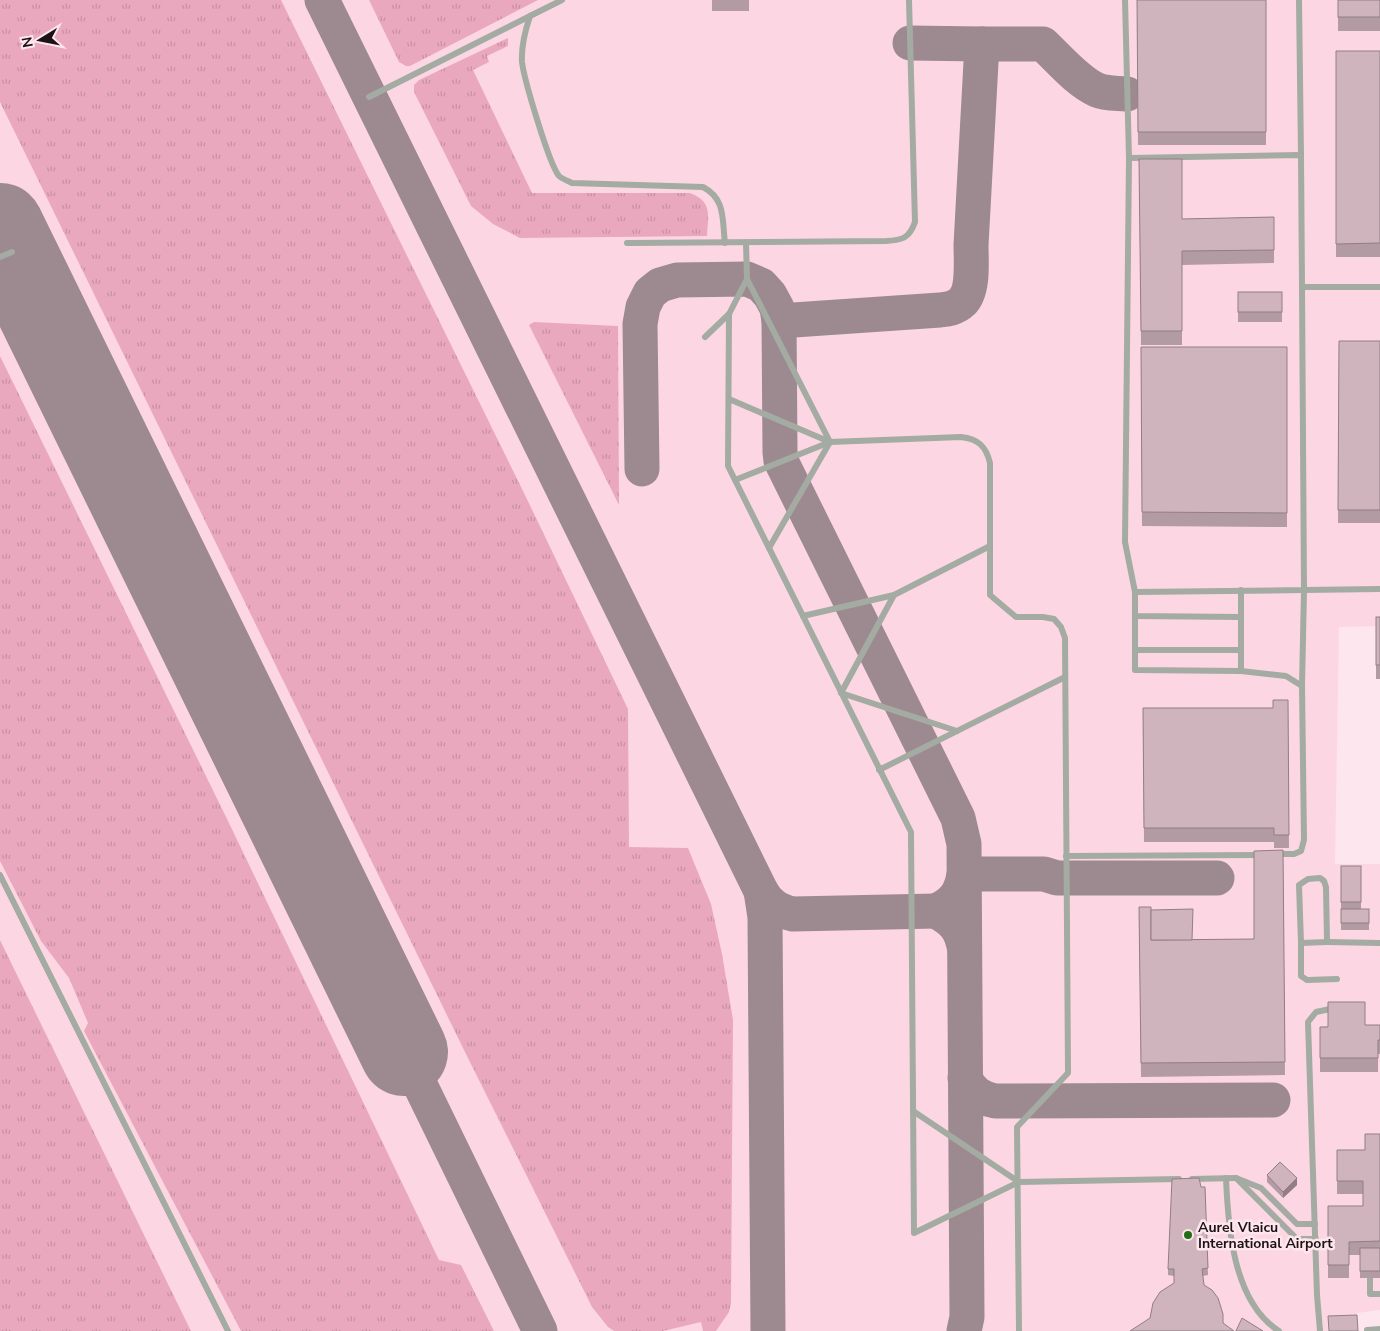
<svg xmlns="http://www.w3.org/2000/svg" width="1380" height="1331" viewBox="0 0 1380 1331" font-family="'Nunito Sans',sans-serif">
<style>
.built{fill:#fcd7e3}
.grass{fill:url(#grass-tufts)}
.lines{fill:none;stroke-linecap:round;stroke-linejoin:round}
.taxiway{stroke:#9c8a90;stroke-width:35}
.runway{stroke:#9c8a90;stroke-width:88}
.service{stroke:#a3aba2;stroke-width:6}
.wall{fill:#b39ba3}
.shaded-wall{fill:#927e84}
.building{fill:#d0b4bd;stroke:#927e84}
.poi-dot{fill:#206f15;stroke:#fee6ee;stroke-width:2}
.labels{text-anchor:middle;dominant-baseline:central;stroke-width:5;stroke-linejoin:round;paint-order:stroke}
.poi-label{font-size:14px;font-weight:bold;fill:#1d1316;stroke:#fee6ee;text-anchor:start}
</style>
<defs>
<pattern id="grass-tufts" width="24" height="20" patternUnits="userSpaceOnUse" patternTransform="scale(1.25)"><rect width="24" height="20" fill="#eaa8bf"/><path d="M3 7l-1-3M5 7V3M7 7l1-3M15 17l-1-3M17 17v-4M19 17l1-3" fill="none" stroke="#c890a3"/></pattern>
</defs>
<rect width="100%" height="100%" fill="#fee6ee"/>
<path class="built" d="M0,0H1380V626L1339,627L1335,864H1380V1310L1357,1313V1318L1329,1320V1331H191L0,940Z"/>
<g class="grass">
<path d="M0,0H281L524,493L628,709L629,847L688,848L711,904L722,954L733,1020L731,1303L729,1312L716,1331H703L701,1322L663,1331H614L608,1327L592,1307L463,1048L0,102Z"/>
<path d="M369,0H538L410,66H406L399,62Z"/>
<path d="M508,38V46L487,56L489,62L473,70L532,193H690C713,202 708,215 707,236L520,238L493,224L471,206L414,92V85L419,80Z"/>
<path d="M534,322L618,326L619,505L529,325Z"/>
<path d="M0,356L229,823L439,1260L461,1265L494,1331H241L84,1031L88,1023L69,978L41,941L0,861Z"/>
<path d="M0,940L191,1331H0Z"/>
</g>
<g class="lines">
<g class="taxiway">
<path d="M322,0L761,891L765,917L768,1331"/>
<path d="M982,44H1043C1058,58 1078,82 1097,90C1106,94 1117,93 1127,94"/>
<path d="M779,321L940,310C948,309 956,308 962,302C974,291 971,260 971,245L982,44L910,43"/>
<path d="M642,469L640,324L643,307L650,293L660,285L677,280L747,279L761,285L770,295L777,308L779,321L780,452L781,461L958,818L964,844L967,1317L964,1331"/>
<path d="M761,891C768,904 778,911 793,914L936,911"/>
<path d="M964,946C960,927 953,921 936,911C953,903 961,894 964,874H1044L1057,878H1217"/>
<path d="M404,1052L540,1331"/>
<path d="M965,1078C971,1092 981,1098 995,1101L1273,1100"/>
</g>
<path class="runway" d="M0,227L404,1052"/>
<g class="service">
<path d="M562,0L530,16C525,31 521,46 522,62C524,79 549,164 559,176C562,179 568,181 572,183L703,187C726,199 722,220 725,243"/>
<path d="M1125,0L1129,158"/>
<path d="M1299,0L1301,155"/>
<path d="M369,97L530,16"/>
<path d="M627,243L886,241C902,240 909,239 915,222L909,0"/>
<path d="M746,243L747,279L830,442L961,437C978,439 986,446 990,463V595L1016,617H1043L1054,619L1061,627L1065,638L1068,1073L1017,1127L1019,1331"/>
<path d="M0,257L12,252"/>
<path d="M747,279L729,314L728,466L911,832L914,1233L1019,1182L1179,1179"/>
<path d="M705,337L729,314"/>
<path d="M729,399L830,442"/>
<path d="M735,480L830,442"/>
<path d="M769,548L830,442"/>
<path d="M1135,592L1125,542L1129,158L1301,155L1302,287H1380"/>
<path d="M894,595L841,693L957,731"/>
<path d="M803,616L894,595L990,546"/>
<path d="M1135,616V650H1241"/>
<path d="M1241,617L1135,616V592L1304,590L1302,287"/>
<path d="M1135,650V670L1241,671L1286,676L1302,686"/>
<path d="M1241,671V590"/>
<path d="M879,770L1065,677"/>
<path d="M1275,854H1294L1301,851L1304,840L1302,686L1304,590L1380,589"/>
<path d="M1066,856L1260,855"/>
<path d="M0,875L228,1331"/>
<path d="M1320,878L1324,881L1326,887L1327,942L1301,943L1299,885L1308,879Z"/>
<path d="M1327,942L1380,943"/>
<path d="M1301,943V976L1307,980L1337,979"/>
<path d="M913,1111L1019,1182"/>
<path d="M1226,1178C1228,1227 1233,1302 1279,1331"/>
<path d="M1192,1179L1236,1178"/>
<path d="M1315,1224H1297L1261,1188L1236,1178L1297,1239H1316"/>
<path d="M1370,1279V1294H1380"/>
<path d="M1367,1330L1380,1329"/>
<path d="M1320,1331L1317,1295L1308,1022L1316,1012L1335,1008"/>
</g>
</g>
<g class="wall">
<rect x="712" y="0" width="37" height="11"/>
<path d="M1137,0H1266V145H1138Z"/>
<rect x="1338" y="0" width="42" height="31"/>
<rect x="1336" y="51" width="44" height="206"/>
<path d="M1139,159L1182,219L1274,217V263L1182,265V345H1141Z"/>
<rect x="1238" y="292" width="44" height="30"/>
<path d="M1339,341H1380V523H1338Z"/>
<path d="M1141,347H1287V527L1142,526Z"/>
<rect x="1376" y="617" width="4" height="62"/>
<path d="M1288,700L1289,848H1274V842H1144L1143,708H1273Z"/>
<path d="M1283,850L1285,1075L1141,1077L1139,907L1151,910L1192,940L1254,939Z"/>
<rect x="1341" y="866" width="20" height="43"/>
<rect x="1341" y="909" width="28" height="21"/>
<path d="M1365,1025H1380V1054H1378V1072H1320V1027Z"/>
<path d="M1380,1134V1278H1360V1255H1349V1278H1328V1206H1363V1194H1337V1150H1365Z"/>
<path d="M1267,1175L1297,1185L1283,1198L1267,1182Z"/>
<path d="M1201,1187H1205L1208,1275L1203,1276L1150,1318L1174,1283V1276L1168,1275V1269Z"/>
</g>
<path class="shaded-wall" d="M1297,1178V1185L1283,1198V1192Z"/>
<g class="building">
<path d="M1137,0H1266V132H1138Z"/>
<rect x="1338" y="0" width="42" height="17"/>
<path d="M1336,51H1380V243L1336,244Z"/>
<path d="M1139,159H1182V219L1274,217V250L1182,251V331H1141Z"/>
<rect x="1238" y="292" width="44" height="20"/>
<path d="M1339,341H1380V510H1338Z"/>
<path d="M1141,347H1287V513L1142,512Z"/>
<rect x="1376" y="617" width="4" height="48"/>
<path d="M1273,700H1288L1289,835H1274V828H1144L1143,708H1273Z"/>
<path d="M1283,850L1285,1062L1141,1063L1139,907H1151V940L1254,939V851Z"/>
<rect x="1341" y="866" width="20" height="36"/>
<path d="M1193,909L1192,940H1151V910Z"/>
<rect x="1341" y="909" width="28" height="14"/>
<path d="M1328,1002H1365V1025H1380V1040H1378V1058H1320V1027H1328Z"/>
<path d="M1365,1134H1380V1241L1349,1242V1265H1328V1206H1363V1181H1337V1150H1365Z"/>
<path d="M1280,1162L1297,1178L1283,1192L1267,1175Z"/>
<path d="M1199,1178L1201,1187H1205L1208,1268L1202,1269L1204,1285L1212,1290L1218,1298L1223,1314V1323L1234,1331H1130L1150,1318L1153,1303L1160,1292L1174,1283V1269H1168L1172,1179Z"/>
<rect x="1360" y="1248" width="20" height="23"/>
<path d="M1357,1315L1358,1331H1329L1328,1316Z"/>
<path d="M1242,1318L1263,1331H1236Z"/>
</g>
<circle class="poi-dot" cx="1188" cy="1235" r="5"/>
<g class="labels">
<g class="poi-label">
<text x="1198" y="1227">Aurel Vlaicu<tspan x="1198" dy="16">International Airport</tspan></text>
</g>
</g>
<g transform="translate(40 40) rotate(260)" stroke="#fee6ee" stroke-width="4" paint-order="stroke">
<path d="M0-4L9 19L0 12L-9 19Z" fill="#1d1316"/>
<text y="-8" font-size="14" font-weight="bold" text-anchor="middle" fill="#1d1316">N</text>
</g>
</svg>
